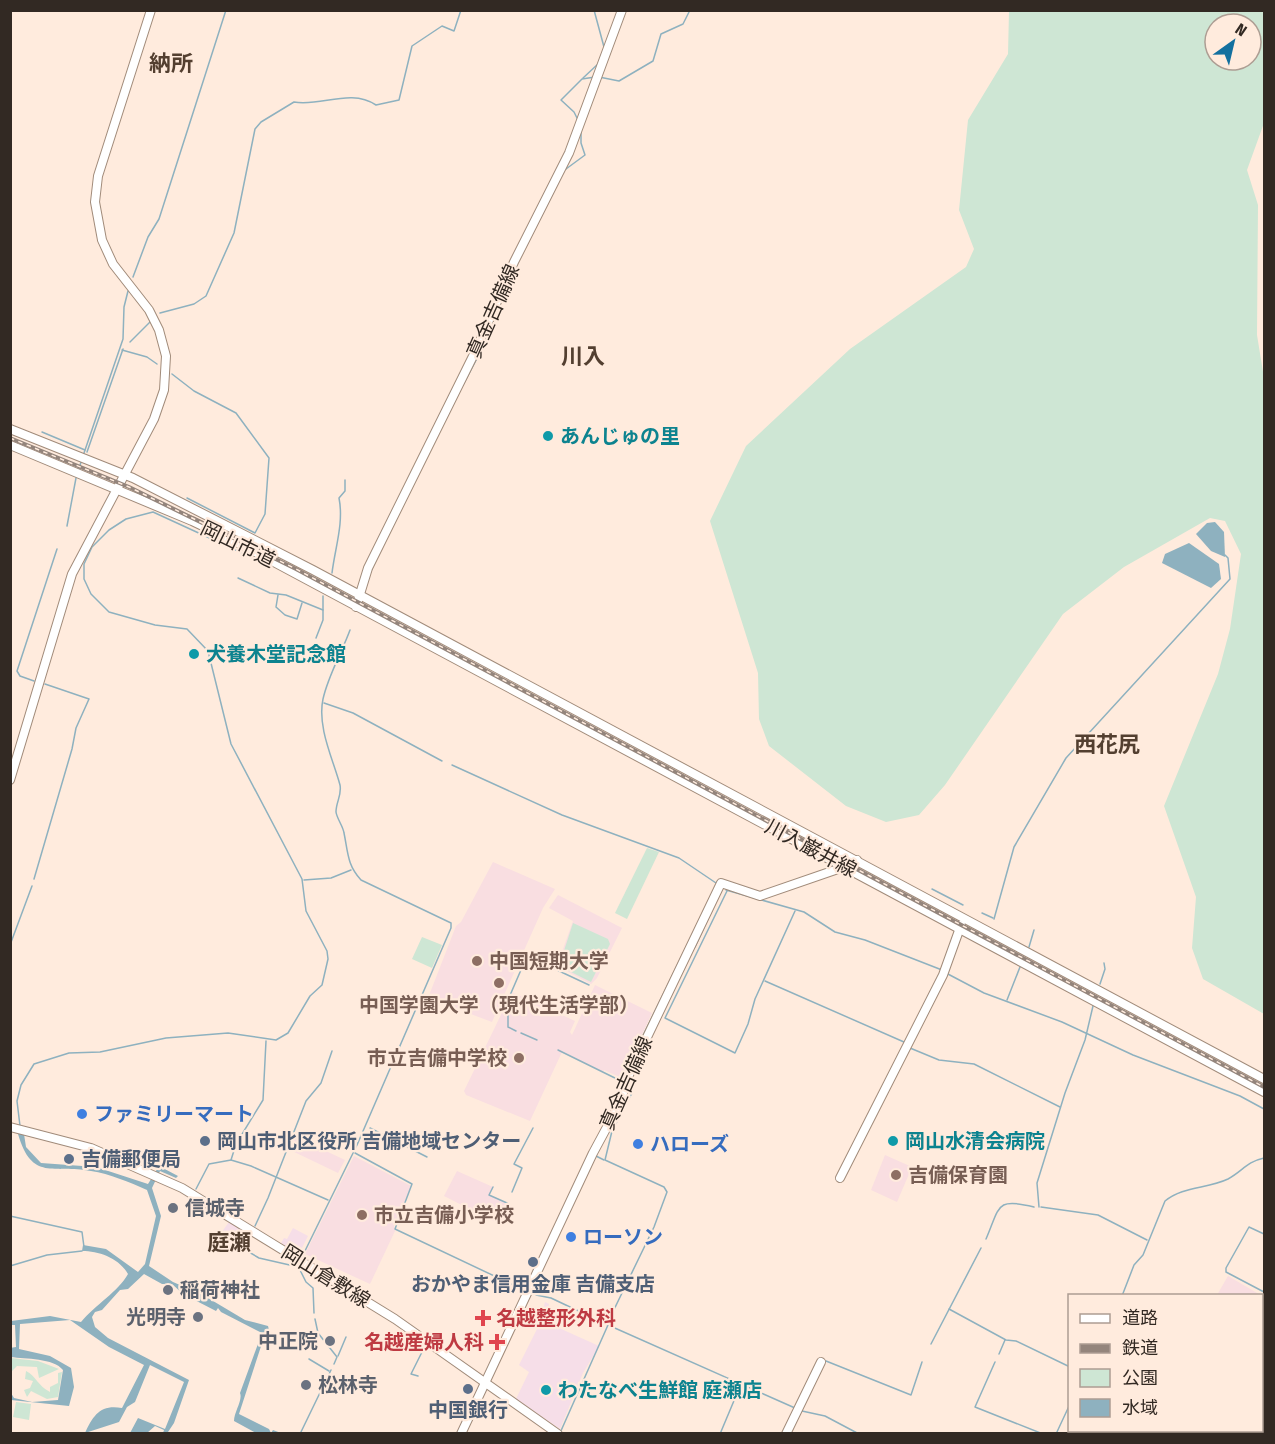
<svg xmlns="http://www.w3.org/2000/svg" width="1275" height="1444" viewBox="0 0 1275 1444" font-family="'Fira Sans Condensed','Noto Sans JP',sans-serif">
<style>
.commercial{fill:#f6dee8}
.education{fill:#f9dee1}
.green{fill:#cee6d4;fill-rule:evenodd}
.water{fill:#8eb1bf}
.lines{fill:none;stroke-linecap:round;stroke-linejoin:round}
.stream{stroke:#8eb1bf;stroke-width:1.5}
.secondary-casing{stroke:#a18b7a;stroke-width:10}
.secondary{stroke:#fff;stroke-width:8}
.rail-casing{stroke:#94857c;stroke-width:4}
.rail{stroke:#ffebdd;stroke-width:1.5;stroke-dasharray:4.5;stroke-linecap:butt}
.culture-dot{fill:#0f9aa8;stroke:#ffebdd;stroke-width:2}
.education-dot{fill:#8d6e63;stroke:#ffebdd;stroke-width:2}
.shop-dot{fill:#3f7fe0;stroke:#ffebdd;stroke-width:2}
.service-dot{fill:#5c6f8a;stroke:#ffebdd;stroke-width:2}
.worship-dot{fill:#6b7280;stroke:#ffebdd;stroke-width:2}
.health-dot{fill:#e0444e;stroke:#ffebdd;stroke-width:2}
.labels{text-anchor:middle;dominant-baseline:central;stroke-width:4.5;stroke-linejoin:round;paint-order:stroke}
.street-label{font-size:20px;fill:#322923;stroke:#ffebdd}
.culture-label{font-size:20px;font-weight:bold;fill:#0d838f;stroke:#ffebdd;text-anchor:start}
.education-label{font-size:20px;font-weight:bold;fill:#785e54;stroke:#ffebdd;text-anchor:start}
.shop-label{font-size:20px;font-weight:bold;fill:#366cbe;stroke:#ffebdd;text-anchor:start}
.service-label{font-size:20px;font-weight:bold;fill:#4e5e75;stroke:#ffebdd;text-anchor:start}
.worship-label{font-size:20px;font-weight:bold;fill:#5b616d;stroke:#ffebdd;text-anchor:start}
.health-label{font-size:20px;font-weight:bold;fill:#be3a42;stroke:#ffebdd;text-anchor:start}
.quarter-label{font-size:22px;font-weight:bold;fill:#533f30;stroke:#ffebdd}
</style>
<rect width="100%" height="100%" fill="#ffebdd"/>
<g class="commercial">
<path d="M229,1222L249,1234L242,1245L221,1233Z"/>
<path d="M293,1228L308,1236L299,1254L281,1243L284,1238L287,1239Z"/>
<path d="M545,1302L549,1304L548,1323L599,1346L583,1373L560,1429L516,1399L529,1372L519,1365L540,1323Z"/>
</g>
<g class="education">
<path d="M493,862L555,889L543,908L492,1022L428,998L456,926L461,922Z"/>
<path d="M558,895L622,928L597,978L591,984L557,966L573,921L549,908Z"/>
<path d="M595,985L652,1013L622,1078L604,1070L603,1072L562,1052L530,1121L466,1095L464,1091L512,992L575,1021L570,1032L572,1035Z"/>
<path d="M294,1136L345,1160L338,1173L288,1149Z"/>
<path d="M885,1155L912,1167L897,1202L871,1190Z"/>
<path d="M354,1156L411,1186L394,1226L395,1231L370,1284L305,1254Z"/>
<path d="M457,1171L493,1187L489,1195L507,1204L499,1224L444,1196Z"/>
<path d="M1228,1276L1264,1297V1369L1262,1368V1296L1217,1295Z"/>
</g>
<g class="green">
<path d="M1009,11H1264V123L1247,170L1258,205L1257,335L1264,378V1014L1203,979L1192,948L1196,897L1164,806L1218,674L1230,629L1241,554L1225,521L1210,518L1124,567L1063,614L945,785L919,815L886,822L846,806L769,746L759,719L758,673L710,521L746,446L850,349L966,267L974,249L959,210L968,120L1008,54ZM1215,24H1251V60H1215Z"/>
<path d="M647,848L659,852L627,919L615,913Z"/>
<path d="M573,923L608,939L610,944L591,982L559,966Z"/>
<path d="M422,937L442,945L432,968L412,959Z"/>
<path d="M11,1358L38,1361L59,1369L39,1378L37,1367L17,1366L11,1372Z"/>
<path d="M26,1371C36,1376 38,1386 50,1392V1387L58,1383V1373L62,1372L58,1397L47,1399L31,1391L27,1397L24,1390L30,1388L33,1381L25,1379Z"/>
<path d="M16,1402L31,1404L29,1420L13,1417Z"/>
</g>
<g class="water">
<path d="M1215,522L1224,532L1225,557L1211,551L1196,534L1207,523Z"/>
<path d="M1189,543L1219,564L1221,579L1211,588L1162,563L1165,554Z"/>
<path d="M18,1134H24L26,1147L41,1163L96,1167L148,1184L159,1166L178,1176L176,1178L160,1171L152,1188L161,1216L149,1266L173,1282L203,1295L245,1320L268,1326L270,1334H265L239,1414L269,1429L271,1433L273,1430L281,1433H256L234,1421C234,1412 243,1400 240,1393L262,1333L221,1312L218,1308L216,1311L183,1294L172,1284H162L144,1274L128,1289L120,1290L102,1310L95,1312L92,1317L95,1327L108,1338L189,1380L174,1423L168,1432L170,1433H163L164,1430L155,1426L147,1433H130L138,1418L165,1429L184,1382L150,1365L135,1402L127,1407L119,1422L85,1433C93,1415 101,1404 122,1408L144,1365L109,1347L70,1320L20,1324L19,1349L50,1356L71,1368L74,1387L69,1406L11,1400V1393L14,1398L32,1402L58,1400L63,1370C54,1358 25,1359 11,1357L10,1348L16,1347L15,1325H11V1321L50,1316L81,1322C96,1304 118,1292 128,1274C119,1258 99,1251 82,1251L83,1245L106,1249L138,1272L145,1264L156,1216L147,1190C129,1182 110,1174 91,1171C53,1164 32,1182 18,1134Z"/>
</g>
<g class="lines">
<g class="stream">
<path d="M594,10L604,47"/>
<path d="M599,77L619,81L653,61L661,34L683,24L690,10"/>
<path d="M583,78L598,64L603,51"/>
<path d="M578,120L574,112L561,100L582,79L595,77"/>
<path d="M566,169L585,155L581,143V130"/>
<path d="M540,219L555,189"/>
<path d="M133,277L148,237L159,219L226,10"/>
<path d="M160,313L194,304L206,296L234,233L255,129L261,122L294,102C321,107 350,88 376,105L399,100L412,46L442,26L454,31L461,10"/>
<path d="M130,342L150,322"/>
<path d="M122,350L147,357L157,364"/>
<path d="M172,374L194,391L236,413L269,458L265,514L255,533L187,498"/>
<path d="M463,385L483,347L504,294"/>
<path d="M42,432L85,450"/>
<path d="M87,452L123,349"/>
<path d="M84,453L123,339L124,307L128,291"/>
<path d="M79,469L81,462"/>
<path d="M67,526L76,478"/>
<path d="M332,573C335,548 344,523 339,498L345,491V480"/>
<path d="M369,576L374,564"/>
<path d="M238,578L270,593L286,595L323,610"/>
<path d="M278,595L276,607L285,615L297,619L302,603"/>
<path d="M316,638L323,620V596"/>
<path d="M34,681L20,676L17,671L57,549"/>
<path d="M324,703L353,713L442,761"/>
<path d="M452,765L562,815L679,858L716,883"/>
<path d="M34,879L72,749L76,728L89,699L45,684"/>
<path d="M304,880L331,878L351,870"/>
<path d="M932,889L963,905"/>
<path d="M726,890L804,912L835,932L865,940L942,970"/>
<path d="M727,891L665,1018L735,1053L748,1024L755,999L795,911"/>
<path d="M982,913L993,918"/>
<path d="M994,919L1014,847L1066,758L1230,579L1228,558L1225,555"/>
<path d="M10,945L32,886"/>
<path d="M695,947L713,908"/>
<path d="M1029,947L1034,930"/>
<path d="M946,973L984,993L1062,1022L1133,1055L1240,1096L1264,1109"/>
<path d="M765,981L904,1042"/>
<path d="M1100,984L1105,969L1104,963"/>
<path d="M1007,1000L1020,967"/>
<path d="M516,1031L508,1027V1000L527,956L589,985"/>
<path d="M521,1033L537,1040"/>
<path d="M910,1048L939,1060L974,1064L1060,1107"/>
<path d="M558,1050L621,1081L709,900"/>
<path d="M20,1126L17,1101L21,1085L34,1064L69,1053L100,1052L166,1038L228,1033L276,1040L288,1033L310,996L322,985L328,959L327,951L306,911L302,879L231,744L208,651L187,629L155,625L109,612L91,594L84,579V564L92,547L109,530L126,519L153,512L266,564"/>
<path d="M370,1128L427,1157"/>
<path d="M355,1153L412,1184L395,1229L526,1291"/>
<path d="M596,1156L604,1160"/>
<path d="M231,1160L251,1166L328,1200"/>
<path d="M493,1187L489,1195L507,1203"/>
<path d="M196,1189L209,1164L231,1160L236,1144L263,1100L266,1041"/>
<path d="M512,1192L522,1168L514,1164L533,1128"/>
<path d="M1039,1207L1037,1183L1065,1093L1085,1040L1093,1006"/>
<path d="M1041,1207L1098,1215L1147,1240"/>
<path d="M10,1216L82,1232L84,1247"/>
<path d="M255,1226L268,1198L306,1101L321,1083L332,1051"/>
<path d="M1264,1234L1249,1227L1226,1268V1272L1264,1292"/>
<path d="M249,1235L242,1248L259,1258L294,1266"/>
<path d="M986,1239C1000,1207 995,1197 1034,1207"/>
<path d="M302,1257L357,1145L451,928V923L361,880C347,865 348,852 344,833C343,826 337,819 336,812C336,802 342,795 340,785C333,759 317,727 323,699C328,676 342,652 350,630"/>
<path d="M10,1266L47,1255L82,1251"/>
<path d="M298,1266L306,1282L313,1288L314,1313"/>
<path d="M536,1295L551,1298L608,1325L560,1433"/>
<path d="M1122,1296L1134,1265L1143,1255L1165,1201C1183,1186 1207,1189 1228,1179C1243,1171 1246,1162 1264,1158"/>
<path d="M949,1309L1006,1340L1016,1341L1070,1367"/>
<path d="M315,1319L318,1333L337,1357L334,1364"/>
<path d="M607,1324L654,1227L667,1192L664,1187L605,1160L612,1131L632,1093L630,1082L643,1054"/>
<path d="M608,1325L795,1408"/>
<path d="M931,1344L981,1248"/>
<path d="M999,1354L1005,1340"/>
<path d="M338,1356L346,1337"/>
<path d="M309,1359L329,1371"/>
<path d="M826,1361L911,1395L922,1362"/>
<path d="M995,1362L975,1407L1043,1434"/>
<path d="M418,1376L411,1374L425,1346"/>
<path d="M802,1411L825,1416L859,1434"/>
<path d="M300,1434L331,1370"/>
<path d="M720,1434L741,1384"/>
<path d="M1056,1434L1070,1404"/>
</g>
<g class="secondary-casing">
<g id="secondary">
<path d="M10,429L133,478L313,570L1264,1079"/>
<path d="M10,445L192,521L242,545L1264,1092"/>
<path d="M356,607L368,568L477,348L514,262L569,153L622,10"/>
<path d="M10,780L72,574L154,419L164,390L166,356L159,330L149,310L113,264L102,240L95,202L98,176L151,10"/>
<path d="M10,1127L91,1148L182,1188L395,1319L558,1434"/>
<path d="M840,1178L943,975L961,925"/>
<path d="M461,1434L593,1153L621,1101L626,1081L721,883L760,896L841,868L857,860"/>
<path d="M786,1434L821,1362"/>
</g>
</g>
<use href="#secondary" class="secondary"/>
<g class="rail-casing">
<path id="rail" d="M10,438L129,487L296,569L1264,1087"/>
</g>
<use href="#rail" class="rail"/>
</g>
<g class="culture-dot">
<circle cx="548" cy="436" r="6"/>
<circle cx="194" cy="654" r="6"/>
<circle cx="893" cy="1141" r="6"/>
<circle cx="546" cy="1390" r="6"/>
</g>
<g class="education-dot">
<circle cx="477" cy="961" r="6"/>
<circle cx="499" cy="983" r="6"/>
<circle cx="519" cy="1058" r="6"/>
<circle cx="896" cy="1175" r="6"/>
<circle cx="362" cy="1215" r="6"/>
</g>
<g class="shop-dot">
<circle cx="82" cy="1114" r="6"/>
<circle cx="638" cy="1144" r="6"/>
<circle cx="571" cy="1237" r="6"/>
</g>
<g class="service-dot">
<circle cx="205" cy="1141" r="6"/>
<circle cx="69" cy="1159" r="6"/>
<circle cx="533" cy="1262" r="6"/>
<circle cx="468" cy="1389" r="6"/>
</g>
<g class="worship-dot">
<circle cx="173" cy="1208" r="6"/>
<circle cx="168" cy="1290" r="6"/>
<circle cx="198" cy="1317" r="6"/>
<circle cx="330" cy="1341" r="6"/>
<circle cx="306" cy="1385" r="6"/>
</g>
<g class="health-dot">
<path d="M480 1309h6v6h6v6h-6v6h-6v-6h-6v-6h6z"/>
<path d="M494 1333h6v6h6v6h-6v6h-6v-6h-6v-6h6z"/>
</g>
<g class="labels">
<g class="street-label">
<text transform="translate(493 311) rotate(-66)">真金吉備線</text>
<text transform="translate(238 544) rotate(26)">岡山市道</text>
<text transform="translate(811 848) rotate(28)">川入巌井線</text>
<text transform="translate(626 1083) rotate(-66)">真金吉備線</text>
<text transform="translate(326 1276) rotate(32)">岡山倉敷線</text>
</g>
<g class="culture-label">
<text x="560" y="436">あんじゅの里</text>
<text x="206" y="654">犬養木堂記念館</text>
<text x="905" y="1141">岡山水清会病院</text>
<text x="558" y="1390">わたなべ生鮮館 庭瀬店</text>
</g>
<g class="education-label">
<text x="489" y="961">中国短期大学</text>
<text x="499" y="1005" text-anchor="middle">中国学園大学（現代生活学部）</text>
<text x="507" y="1058" text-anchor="end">市立吉備中学校</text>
<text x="908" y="1175">吉備保育園</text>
<text x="374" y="1215">市立吉備小学校</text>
</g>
<g class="shop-label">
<text x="94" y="1114">ファミリーマート</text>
<text x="650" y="1144">ハローズ</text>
<text x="583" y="1237">ローソン</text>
</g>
<g class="service-label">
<text x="217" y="1141">岡山市北区役所 吉備地域センター</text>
<text x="81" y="1159">吉備郵便局</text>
<text x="533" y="1284" text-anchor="middle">おかやま信用金庫 吉備支店</text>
<text x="468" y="1410" text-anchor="middle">中国銀行</text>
</g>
<g class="worship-label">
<text x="185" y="1208">信城寺</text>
<text x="180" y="1290">稲荷神社</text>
<text x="186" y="1317" text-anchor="end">光明寺</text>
<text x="318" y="1341" text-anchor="end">中正院</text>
<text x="318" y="1385">松林寺</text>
</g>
<g class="health-label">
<text x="496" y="1318">名越整形外科</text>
<text x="484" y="1342" text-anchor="end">名越産婦人科</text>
</g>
<g class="quarter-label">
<text x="171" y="63">納所</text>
<text x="583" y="356">川入</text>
<text x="1107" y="744">西花尻</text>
<text x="229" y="1242">庭瀬</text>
</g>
</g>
<rect width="1275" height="1444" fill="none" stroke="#322923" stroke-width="24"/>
<rect x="1068" y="1294" width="195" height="138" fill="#ffebdd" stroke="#ad9d93" stroke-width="1.5"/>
<rect x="1080" y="1314" width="30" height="9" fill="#ffffff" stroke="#ad9d93" stroke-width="1.5"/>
<text x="1122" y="1324" font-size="18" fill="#322923">道路</text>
<rect x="1080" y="1344" width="30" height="9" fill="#94857c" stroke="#ad9d93" stroke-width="1.5"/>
<text x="1122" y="1354" font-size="18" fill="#322923">鉄道</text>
<rect x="1080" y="1369" width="30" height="18" fill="#cee6d4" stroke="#ad9d93" stroke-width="1.5"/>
<text x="1122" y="1384" font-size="18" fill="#322923">公園</text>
<rect x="1080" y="1399" width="30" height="18" fill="#8eb1bf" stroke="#ad9d93" stroke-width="1.5"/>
<text x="1122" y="1414" font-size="18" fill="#322923">水域</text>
<g transform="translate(1233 42) rotate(34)"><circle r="28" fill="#ffebdd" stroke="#ad9d93" stroke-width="1.5"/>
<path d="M0-4.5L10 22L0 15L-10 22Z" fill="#13709f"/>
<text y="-9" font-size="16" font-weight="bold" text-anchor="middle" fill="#322923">N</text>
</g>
</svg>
